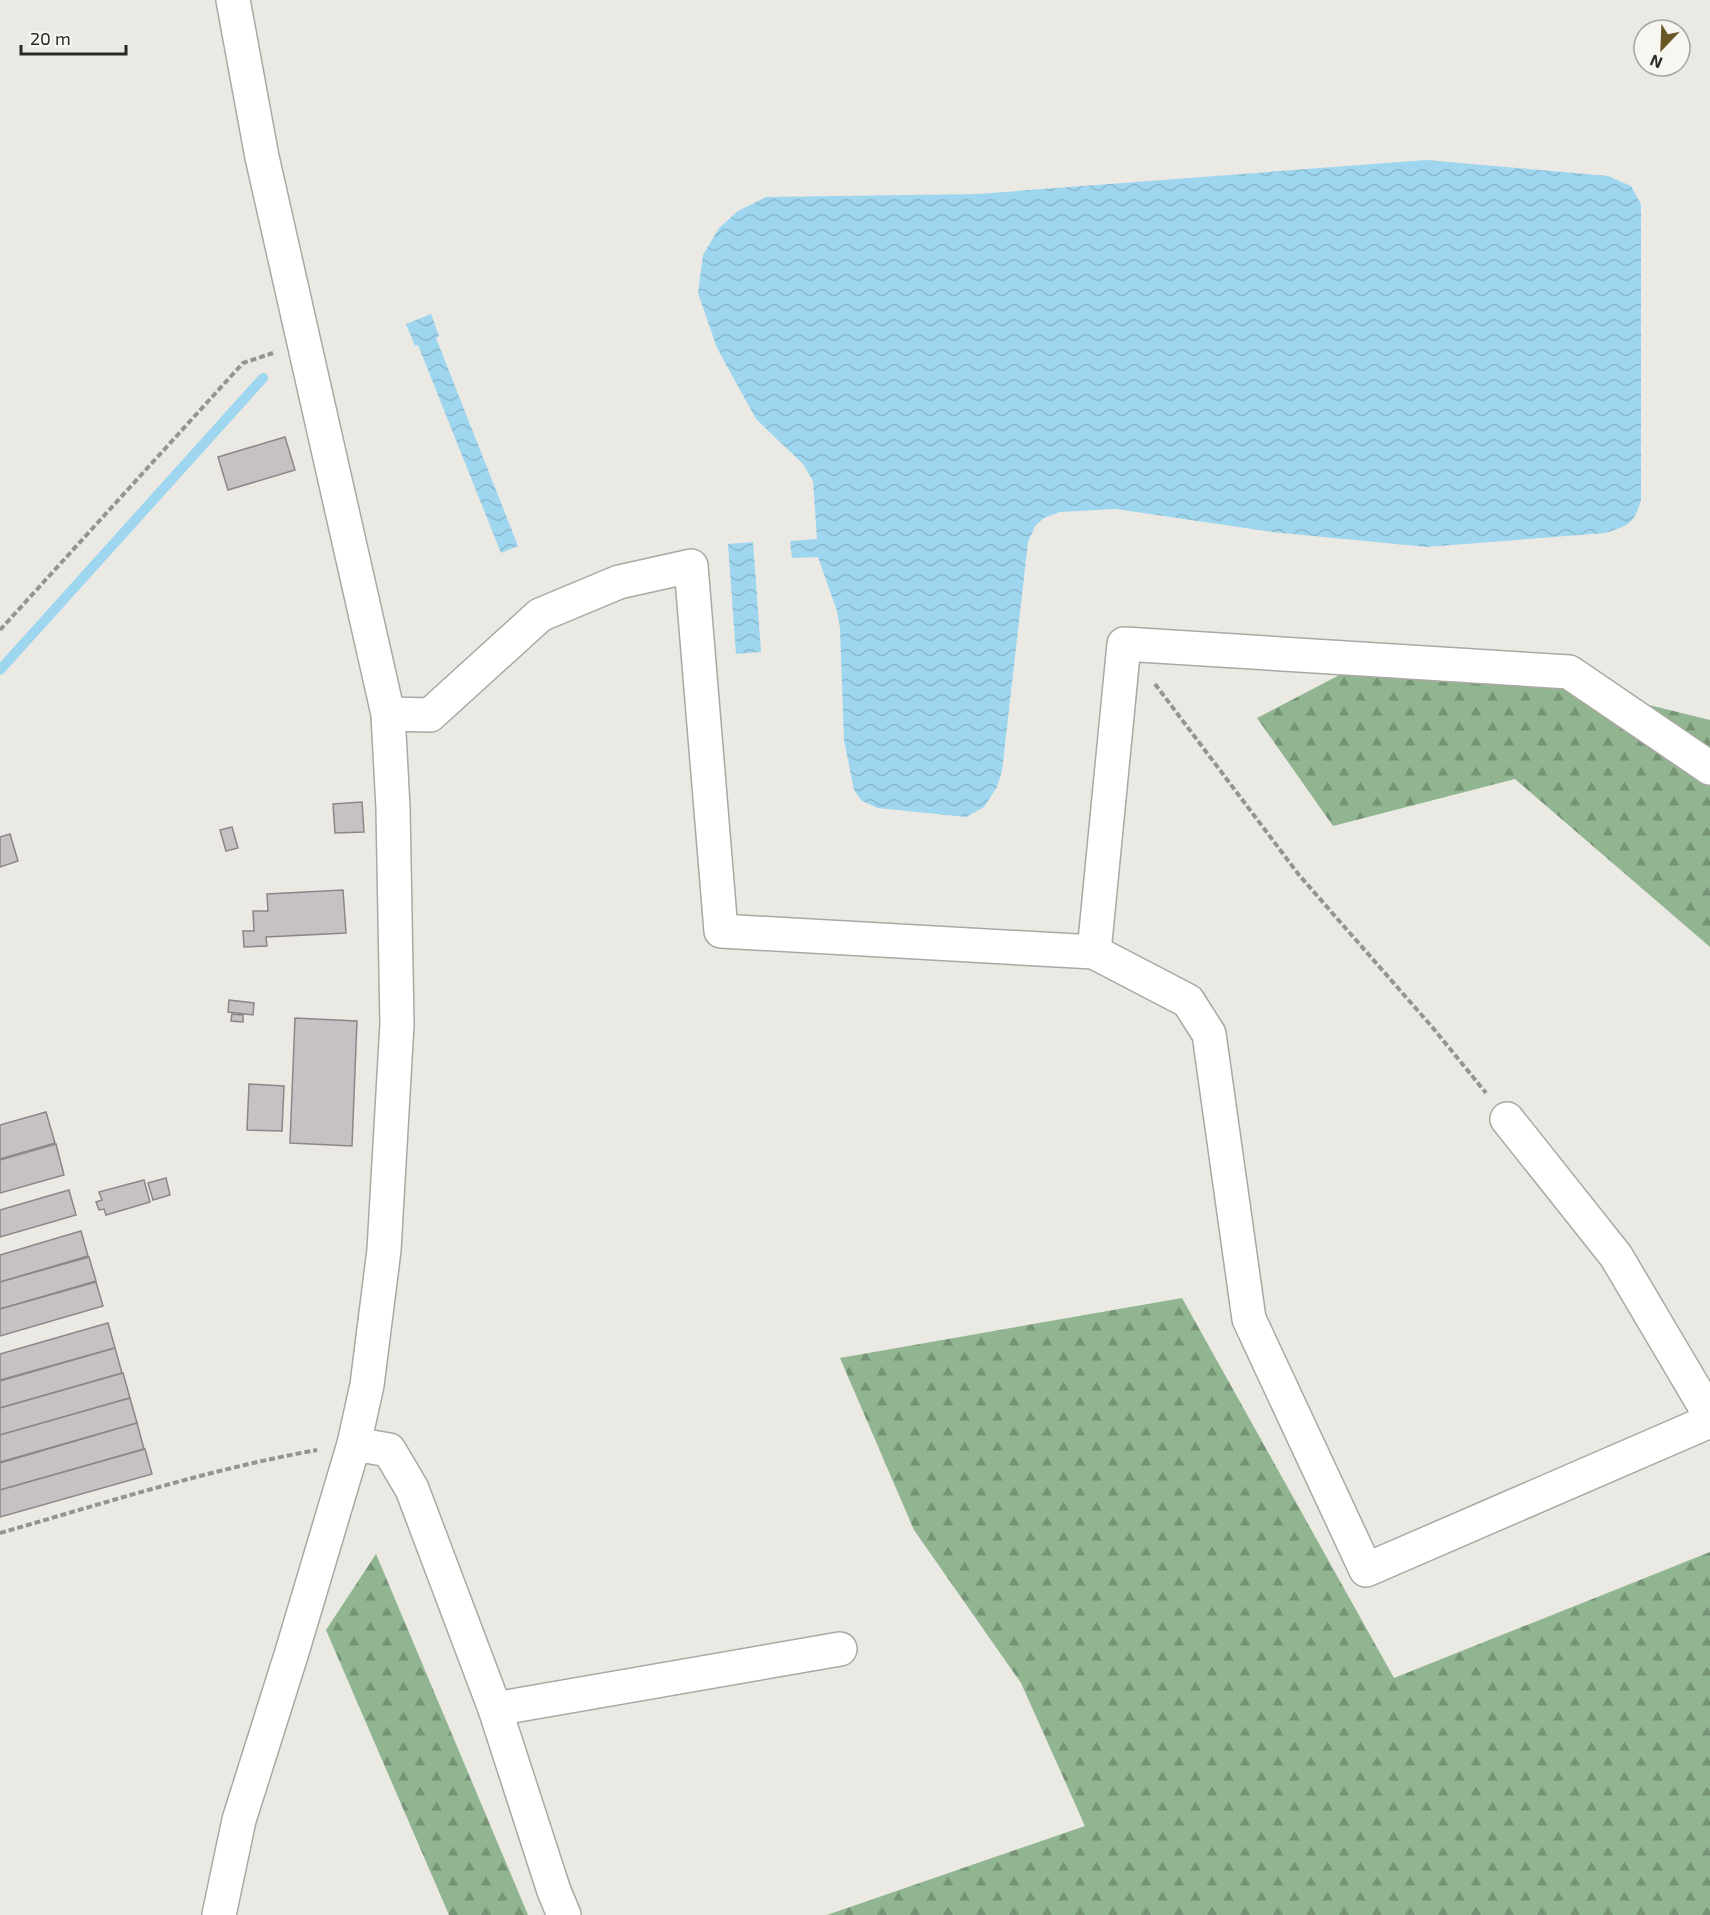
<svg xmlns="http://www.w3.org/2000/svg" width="1710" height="1915" viewBox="0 0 1710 1915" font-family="'Exo 2',sans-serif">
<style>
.forest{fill:url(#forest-firs)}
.water{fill:url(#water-waves)}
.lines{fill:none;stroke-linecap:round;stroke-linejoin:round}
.stream{stroke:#9ed6ef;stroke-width:10}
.building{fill:#c8c1c4;stroke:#8d8689;stroke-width:1.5}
.minor-casing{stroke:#aaa8a2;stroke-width:36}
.path{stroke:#95948f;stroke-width:4;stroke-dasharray:6 3;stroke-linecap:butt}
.minor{stroke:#fff;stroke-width:33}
</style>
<defs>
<pattern id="forest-firs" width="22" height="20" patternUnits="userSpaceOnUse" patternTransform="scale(1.5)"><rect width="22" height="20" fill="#90b590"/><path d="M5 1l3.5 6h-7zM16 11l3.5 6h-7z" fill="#769375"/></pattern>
<pattern id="water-waves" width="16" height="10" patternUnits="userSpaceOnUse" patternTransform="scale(1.5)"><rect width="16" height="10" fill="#9ed6ef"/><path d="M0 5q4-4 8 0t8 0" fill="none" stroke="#88b8cd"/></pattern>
</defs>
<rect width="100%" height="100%" fill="#ebe9e3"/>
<g class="forest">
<path d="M1374,657L1511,671L1710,720V947L1515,779L1333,826L1257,718Z"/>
<path d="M1182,1298L1394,1678L1710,1552V1915H827L1085,1826L1021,1683L914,1530L840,1358Z"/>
<path d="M376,1554L528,1915H449L326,1630Z"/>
</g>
<g class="water">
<path d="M1426,160L1608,176L1631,186L1641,204V500C1634,524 1628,526 1605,533L1427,547L1272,532L1116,509L1060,512L1044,518L1035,526L1028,542L1002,771L997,787L984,807L966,817L878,808L862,801L854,790L844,740L840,628L837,611L818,557L792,558L790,541L817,539L813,481L803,464L756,419L717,348L698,293L703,255L719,228L738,211L766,197L978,194Z"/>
<path d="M431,314L439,336L436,338L518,546L501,553L418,345L415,346L406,324Z"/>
<path d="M753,542L761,652L736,654L728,544Z"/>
</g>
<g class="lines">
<path class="stream" d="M0,670L263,378"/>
</g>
<g class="building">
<path d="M285,437L295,470L228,490L218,457Z"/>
<path d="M362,802L364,832L335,833L333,804Z"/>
<path d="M232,827L238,848L226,851L220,830Z"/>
<path d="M10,834L18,861L0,867V837Z"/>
<path d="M343,890L346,933L266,937L267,946L244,947L243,931H254L253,911H268L267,894Z"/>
<path d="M229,1000L254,1003L253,1015L228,1012Z"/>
<path d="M232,1014L243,1015V1022L231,1021Z"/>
<path d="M295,1018L357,1021L352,1146L290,1143Z"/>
<path d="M249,1084L284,1086L282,1131L247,1130Z"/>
<path d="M46,1112L55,1143L0,1159V1125Z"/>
<path d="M56,1144L64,1175L0,1193V1160Z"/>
<path d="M166,1178L170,1195L153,1200L148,1183Z"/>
<path d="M144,1180L150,1202L106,1215L104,1209L99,1210L96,1202L102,1200L99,1192Z"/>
<path d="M69,1190L76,1215L0,1237V1210Z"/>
<path d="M81,1231L88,1256L0,1282V1255Z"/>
<path d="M89,1257L96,1281L0,1309V1282Z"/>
<path d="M96,1282L103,1306L0,1336V1309Z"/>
<path d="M108,1323L115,1348L0,1380V1354Z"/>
<path d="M115,1348L122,1373L0,1408V1381Z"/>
<path d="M123,1373L130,1398L0,1435V1408Z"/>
<path d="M130,1398L137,1423L0,1462V1435Z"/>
<path d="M137,1423L144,1449L0,1490V1463Z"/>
<path d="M145,1449L152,1474L0,1517V1490Z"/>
</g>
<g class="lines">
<g class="minor-casing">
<g id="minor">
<path d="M388,714L430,715L540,615L619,582L691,566L721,931L1094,952L1124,644L1569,672L1710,768"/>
<path d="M1094,952L1188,1001L1209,1034L1249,1319L1366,1570L1710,1421"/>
<path d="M1507,1119L1616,1256L1710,1415"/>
<path d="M354,1444L389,1450L412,1489L495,1709L554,1891L564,1915"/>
<path d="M495,1709L840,1649"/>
<path d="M219,1915L239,1820L292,1652L354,1444L367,1385L384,1250L397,1024L393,808L388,714L262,157L233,0"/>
</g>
</g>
<g class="path">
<path d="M0,630L243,363L273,353"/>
<path d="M1155,684L1299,875L1433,1028L1486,1093"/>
<path d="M0,1533C105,1503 210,1469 317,1450"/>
</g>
<use href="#minor" class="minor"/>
</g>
<g transform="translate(1662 48) rotate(203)"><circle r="28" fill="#f8f6f0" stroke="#a5a49f" stroke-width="1.5"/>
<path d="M0-4.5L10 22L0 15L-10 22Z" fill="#695825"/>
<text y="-9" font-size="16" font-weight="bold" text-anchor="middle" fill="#292926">N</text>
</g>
<path d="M21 45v9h105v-9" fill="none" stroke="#292926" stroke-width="3"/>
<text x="30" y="45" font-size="18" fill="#292926" stroke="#f8f6f0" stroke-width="4.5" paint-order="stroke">20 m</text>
</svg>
